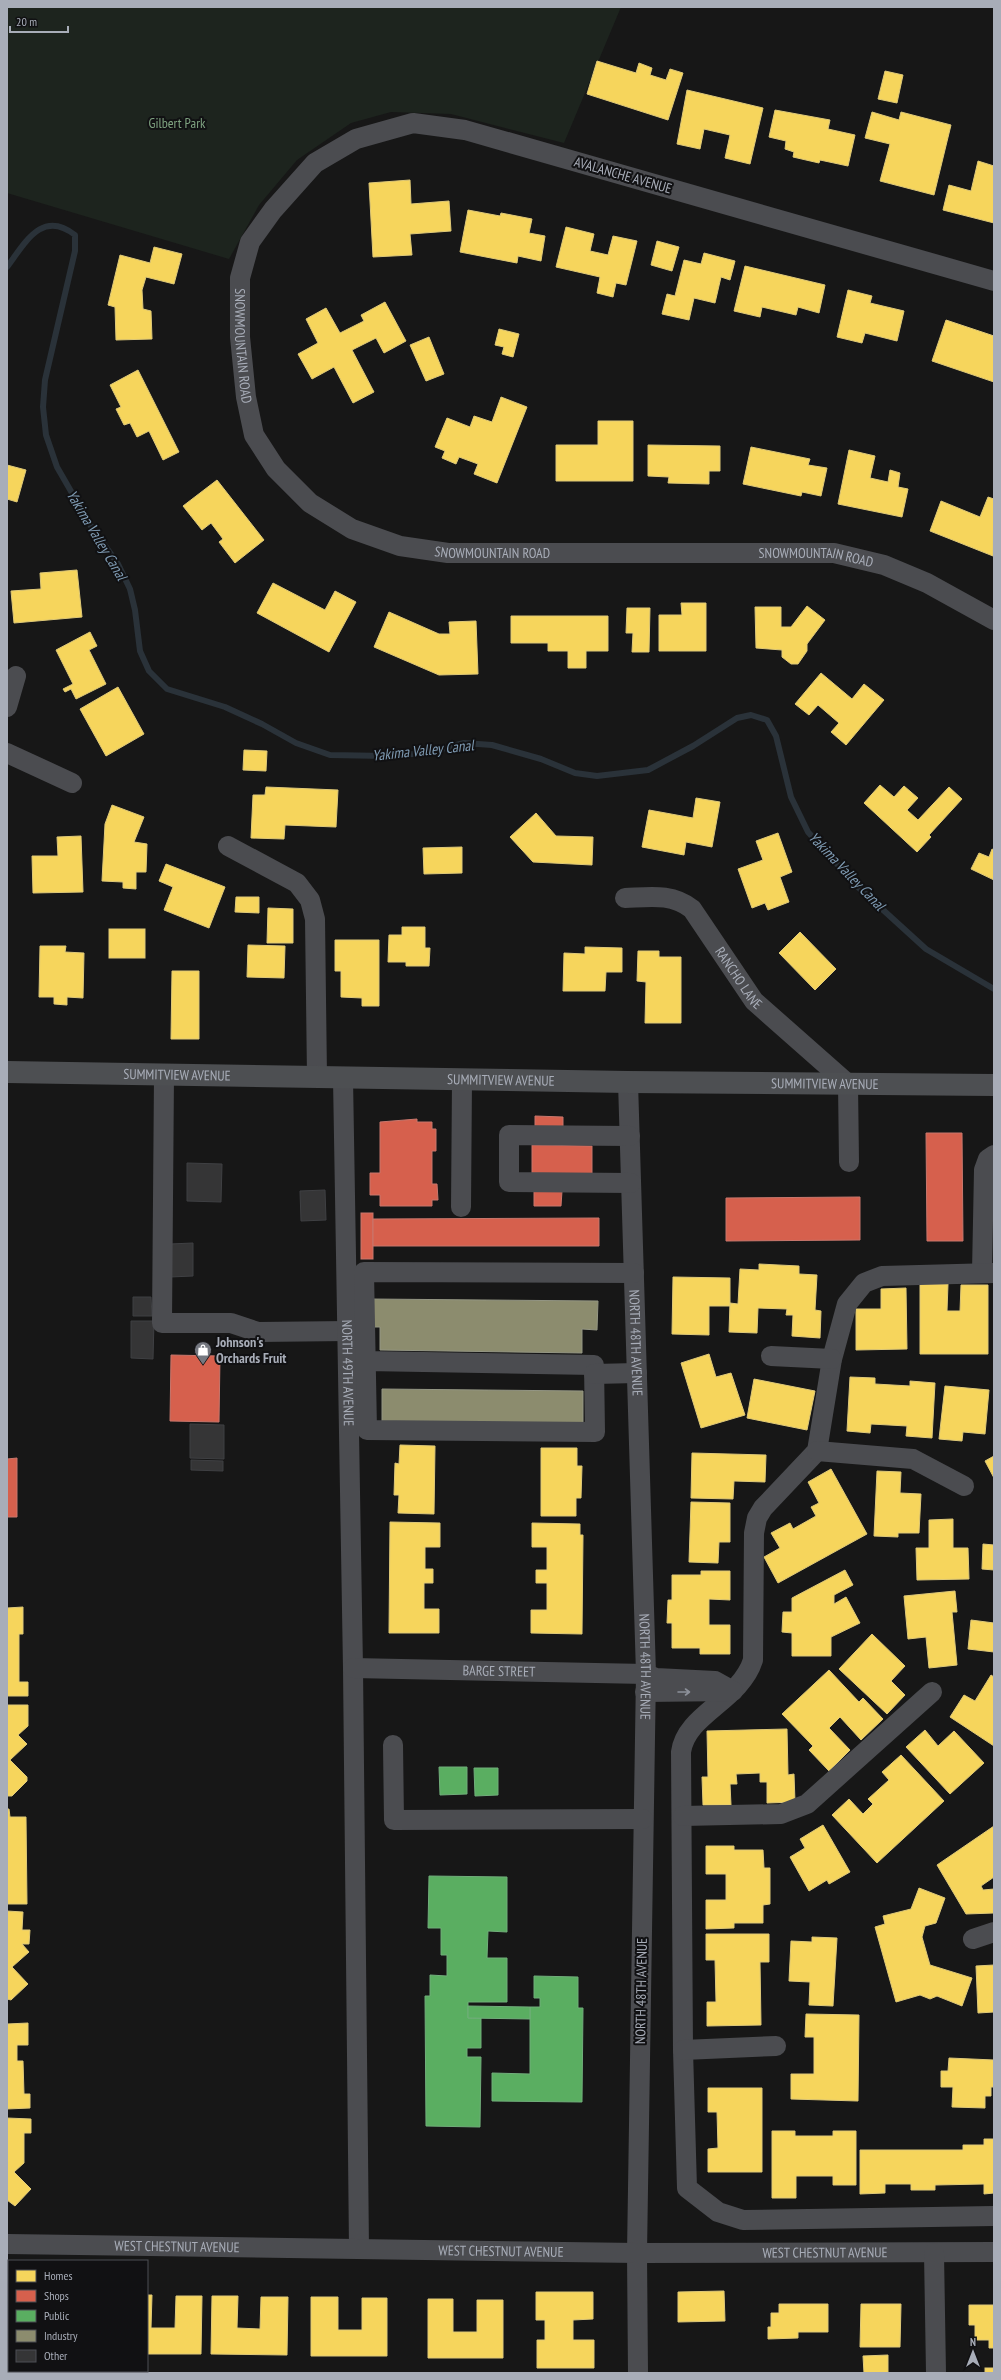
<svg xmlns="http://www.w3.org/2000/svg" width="1001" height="2380" viewBox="0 0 1001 2380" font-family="'PT Sans Narrow',sans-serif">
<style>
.green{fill:#1d241e}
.homes{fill:#f6d55c;stroke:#dfc978}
.shops{fill:#d6604d;stroke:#c8776d}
.public{fill:#5aae61;stroke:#71ae7b}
.industry{fill:#8c8c6e;stroke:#949684}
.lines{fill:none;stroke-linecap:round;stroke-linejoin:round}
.stream{stroke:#2a3239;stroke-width:6}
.building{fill:#353536;stroke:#3f4043}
.minor{stroke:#4b4c50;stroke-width:20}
.major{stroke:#4d4f52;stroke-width:22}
.oneway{stroke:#8c9099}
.labels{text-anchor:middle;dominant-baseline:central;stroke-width:4;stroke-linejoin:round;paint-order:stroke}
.park-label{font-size:14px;fill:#7fa381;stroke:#111113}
.street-label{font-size:14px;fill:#a8adb8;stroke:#111113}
.poi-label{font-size:14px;font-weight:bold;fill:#a8adb8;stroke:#111113;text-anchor:start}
.water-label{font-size:15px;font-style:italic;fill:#7f9bb3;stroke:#111113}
</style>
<rect width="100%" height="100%" fill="#171717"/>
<path class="green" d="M7,7H621L564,143L451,114L391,112L351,123L297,160L259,205L229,259L7,193Z"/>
<g class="homes">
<path d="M597,61L636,73L639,63L652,68L650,75L666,80L670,69L683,73L668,120L587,94Z"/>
<path d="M885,71L903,75L897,103L878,99Z"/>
<path d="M687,90L763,108L750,164L725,158L730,135L704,129L700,149L677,144Z"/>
<path d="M775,110L830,120L828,129L855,135L848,166L820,160L819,163L793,157L794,152L785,149L786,141L769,137Z"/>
<path d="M872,112L899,120L901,112L951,125L934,195L880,181L890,144L865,138Z"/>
<path d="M978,161L994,166V223L943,210L949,185L971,191Z"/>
<path d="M410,180L411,204L449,201L451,231L410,234L412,255L373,257L369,183Z"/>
<path d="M468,210L500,216L501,213L532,219L529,233L545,236L541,261L518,256L517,263L460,252Z"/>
<path d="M566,227L594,234L590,251L608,255L613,236L637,241L626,285L616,283L613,297L597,293L600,277L556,267Z"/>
<path d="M657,241L679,247L672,271L651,265Z"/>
<path d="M154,247L182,254L174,284L146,277L142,290L143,309L151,311L152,339L116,340L115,307L108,305L120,255L150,263Z"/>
<path d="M704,253L735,261L730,280L721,277L715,303L694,298L689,320L662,314L667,294L675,296L684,260L701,264Z"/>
<path d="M745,266L825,285L819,313L798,307L796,315L762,307L760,317L734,311Z"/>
<path d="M848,290L872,296L870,303L904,311L897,341L865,333L862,343L837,337Z"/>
<path d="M385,302L406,341L384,353L376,338L352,350L374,392L353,403L334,367L312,379L298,354L318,343L306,319L326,308L340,333L364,321L361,315Z"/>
<path d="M946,320L994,336V382L932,361Z"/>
<path d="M499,329L519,334L513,357L502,354L504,347L495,345Z"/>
<path d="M429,337L444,374L426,381L410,345Z"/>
<path d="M138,370L179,452L163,460L149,431L137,437L130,423L124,425L116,409L121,407L110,385Z"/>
<path d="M501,397L527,407L497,483L474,474L478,464L459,457L456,464L442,458L445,451L435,447L447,418L470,427L474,416L492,422Z"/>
<path d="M598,421H633V481H556V445H598Z"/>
<path d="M648,445L720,446V471H709V484L668,483L669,477L648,476Z"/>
<path d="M751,447L810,459L808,465L827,468L821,496L802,492L801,496L743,484Z"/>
<path d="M849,450L875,456L870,478L888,482L890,470L900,473L898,487L908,489L902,517L838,504Z"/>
<path d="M7,465L26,470L17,502L7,499Z"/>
<path d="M217,480L264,540L235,563L219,542L223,539L211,523L202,530L183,506Z"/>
<path d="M988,497L994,499L993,556L930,531L941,501L980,517Z"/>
<path d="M77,570L82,617L14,623L11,591L41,589L40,573Z"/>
<path d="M273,583L325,610L335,591L356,602L329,652L257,613Z"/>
<path d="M681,603H706V651H659V615H682Z"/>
<path d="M807,606L825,620L807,644V651L798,664H791L782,657V650L756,648L755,607H781V627H791Z"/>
<path d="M627,608H650L649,652H632L633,633H626Z"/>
<path d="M389,612L439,634H450L449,622L476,621L478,674L439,675L374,647Z"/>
<path d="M511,616H608V651H586V668H568V651H548V643H511Z"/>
<path d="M90,632L97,646L89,650L106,684L76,699L71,689L65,692L63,689L73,684L56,650Z"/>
<path d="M821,673L852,699L864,684L884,700L846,745L831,732L839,723L818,705L809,715L795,704Z"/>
<path d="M118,687L144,734L106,756L80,709Z"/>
<path d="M244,750L267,751L266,771L243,770Z"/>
<path d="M880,785L894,797L904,786L918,798L907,810L918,820L949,787L962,799L929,835L931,837L917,852L864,803Z"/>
<path d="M266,787L338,790L336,827L285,825L284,839L251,838L253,795H265Z"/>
<path d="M696,798L720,802L712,847L686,842L684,855L642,847L649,810L693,818Z"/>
<path d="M112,805L144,817L134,842L147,844L146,872H136V889L123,888V882L102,881L105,824Z"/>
<path d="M536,813L556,836L593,837L592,865L533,862L510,837Z"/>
<path d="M778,833L792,872L780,877L789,902L768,910L765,903L752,908L738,869L763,860L756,841Z"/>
<path d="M81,836L83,892L33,893L32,856H58L57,837Z"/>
<path d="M462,847V873L424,874L423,848Z"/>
<path d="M992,849L994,850V880L971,869L979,853L989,857Z"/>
<path d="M166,864L225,887L209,928L164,910L173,887L159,881Z"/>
<path d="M236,897H259V913L235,912Z"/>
<path d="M268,908L293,909V943H267Z"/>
<path d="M402,927H425V948H430L429,966H406V962H388L389,935H402Z"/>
<rect x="109" y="929" width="36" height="29"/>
<path d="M800,932L836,969L815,990L779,953Z"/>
<path d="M335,940H379V1006H362V998L341,997V971H335Z"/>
<path d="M248,945L285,946L284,978L247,977Z"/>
<path d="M40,946H66L65,952L84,953L83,998L67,997V1005L54,1004V997H39Z"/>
<path d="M585,947L622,948V972H606L605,991H563L564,953L585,954Z"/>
<path d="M638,951H659V957H681V1023H645L646,982L637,981Z"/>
<path d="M172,971H199V1039H171Z"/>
<path d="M759,1264L799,1266V1274L817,1275L815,1310L821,1311L820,1338L792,1336L793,1315H786L787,1309L758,1308L757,1333L729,1332L730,1303L738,1304L740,1269L759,1270Z"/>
<path d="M673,1277L730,1278V1306H709V1335L672,1334Z"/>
<path d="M920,1284H948L947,1311H960L961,1285H988V1354H920Z"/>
<path d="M906,1288L907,1349L856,1350V1309H881V1289Z"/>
<path d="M709,1354L716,1377L731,1373L745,1415L701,1428L681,1363Z"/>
<path d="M850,1377L875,1378V1384L910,1386V1381L935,1383L932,1438L906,1436L907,1426L871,1424L870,1433L847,1431Z"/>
<path d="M754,1379L815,1391L807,1430L747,1418Z"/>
<path d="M945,1386L989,1390L985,1434L963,1432L962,1441L939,1439Z"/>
<path d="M400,1445L435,1446L434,1514L398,1513L399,1495H394L395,1463L399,1464Z"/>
<path d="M541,1448H577V1466H582L581,1498H576V1516H541Z"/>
<path d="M692,1453L766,1455L765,1482L734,1481L733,1499L691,1498Z"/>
<path d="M994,1456V1478L985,1461Z"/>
<path d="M831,1469L867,1534L778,1583L764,1557L780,1548L771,1533L790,1523L793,1529L816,1516L811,1507L819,1503L808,1482Z"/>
<path d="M877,1471L901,1472L900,1493L921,1494L919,1533H898V1537L874,1536Z"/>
<path d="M691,1502L730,1503V1542H719L718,1563L689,1562Z"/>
<path d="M953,1519V1548H968L969,1579L917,1580L916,1548H929V1520Z"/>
<path d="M390,1522L440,1523V1547H425V1569H433V1583H424V1609H439V1633H389Z"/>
<path d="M532,1523L580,1524V1535H583L582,1634L531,1633V1610H547V1583H536V1570H547V1547H532Z"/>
<path d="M983,1544L994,1545V1570L982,1569Z"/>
<path d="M845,1570L853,1585L834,1595V1604L846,1597L860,1623L831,1637V1656H792V1633L782,1632L783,1612H792V1598Z"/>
<path d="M701,1571H730V1600L709,1599V1625H730V1654H700V1648H672V1623H667L668,1600H672V1575H701Z"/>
<path d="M955,1591L957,1612H952L957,1665L929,1668L926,1637L908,1639L904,1596Z"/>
<path d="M23,1607V1634H19V1682H28V1696H7V1608Z"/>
<path d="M971,1620L994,1623V1652L968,1649Z"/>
<path d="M872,1634L905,1666L891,1681L905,1695L887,1714L839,1669Z"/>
<path d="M829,1670L859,1702L863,1698L883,1719L861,1740L840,1717L829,1728L850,1750L829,1771L809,1750L813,1746L782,1714Z"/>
<path d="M991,1675L994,1677V1746L950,1717L964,1695L975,1701Z"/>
<path d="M7,1705H28V1726L18,1735L27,1744L10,1760L27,1777V1781L12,1796H7Z"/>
<path d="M787,1729L788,1775L794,1774L795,1802L767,1803V1782H760V1773L736,1774L737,1784H730L731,1805H703L702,1777H708L707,1731Z"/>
<path d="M925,1730L938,1746L954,1731L984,1763L950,1794L906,1747Z"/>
<path d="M901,1755L944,1801L877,1863L832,1815L849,1799L863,1814L873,1804L868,1799L889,1780L882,1772Z"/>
<path d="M7,1809H9L10,1817H26L27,1904H7Z"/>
<path d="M823,1825L850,1872L829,1884L827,1880L809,1891L790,1857L805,1848L800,1839Z"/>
<path d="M994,1826V1877L981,1886L983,1890L994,1889V1913L966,1914L937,1865Z"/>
<path d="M706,1846H734V1850H763L764,1868H770V1904L763,1905V1923H734V1928L706,1929V1900H726V1874H706Z"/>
<path d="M919,1888L945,1898L936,1923L925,1926L922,1937L930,1965L972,1978L962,2006L937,1996L930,1999L920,1995L896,2002L875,1927L885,1924L883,1916L911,1909Z"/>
<path d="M7,1911L23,1912L22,1930H30L29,1944H22L29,1952L12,1967L28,1984L11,2000L7,1999Z"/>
<path d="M706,1934H769V1962H760L761,2025L707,2026V2002H716L715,1960H706Z"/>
<path d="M812,1937L837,1938L833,2006L809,2005L810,1982L789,1981L791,1941L812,1942Z"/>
<path d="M994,1965V2012L978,2013L976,1966Z"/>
<path d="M806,2014L859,2015L858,2101L791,2099V2074H814V2037H805Z"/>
<path d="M28,2023V2045H17V2061H23L24,2094H30V2108L7,2109V2024Z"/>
<path d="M949,2058L994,2060V2087H991V2096H985V2108L952,2107L953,2087H941V2071H948Z"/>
<path d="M708,2088H762V2172H708V2149L718,2148L717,2112H708Z"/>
<path d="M7,2118L31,2119V2133H24V2163L14,2172L31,2189L15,2206L7,2200Z"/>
<path d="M772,2131H795V2136H833V2131H856V2185H833V2176H796V2198H772Z"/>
<path d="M984,2139H994V2193L984,2194V2184L935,2185V2190H911V2184H885V2193L860,2194V2150H963V2145H984Z"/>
<rect x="7" y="2287" width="2" height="38"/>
<path d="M724,2291L725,2321L678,2322V2292Z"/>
<path d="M536,2292H593V2319L573,2320V2340H594V2368H537V2340H545V2320H536Z"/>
<path d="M147,2295H152L151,2328H175L176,2296H202L201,2354H147Z"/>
<path d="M212,2296H238L237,2328L260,2329L261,2297H288L287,2355L211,2354Z"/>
<path d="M311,2297H338V2330H362V2298H387V2356H311Z"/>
<path d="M428,2299H453V2332H477V2300H503V2358H428Z"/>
<path d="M779,2304H828V2332H798V2338L768,2339V2327H771V2313H779Z"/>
<path d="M861,2304H901L900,2347H860Z"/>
<path d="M969,2305H994V2348H989V2340H975V2325H969Z"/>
<rect x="7" y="2329" width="2" height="41"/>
<path d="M888,2355V2373H864L863,2356Z"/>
<rect x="985" y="2368" width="9" height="5"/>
</g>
<g class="shops">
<path d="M535,1116L563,1117V1130H535Z"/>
<path d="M417,1119V1122H432V1129H436V1151H432V1184H437L438,1200H432V1206H380V1195H370V1173H380V1122Z"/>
<path d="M926,1133H962L963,1241H927Z"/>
<path d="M532,1145L592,1146V1175L532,1173Z"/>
<path d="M534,1191H562L561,1206H534Z"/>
<path d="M860,1197V1240L726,1241V1198Z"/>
<rect x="361" y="1213" width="12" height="46"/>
<path d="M599,1218V1246H373V1219Z"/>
<path d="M171,1355L220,1356L219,1422L170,1421Z"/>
<path d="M17,1458V1517H7V1459Z"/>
</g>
<g class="public">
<path d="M439,1767H467V1794L440,1795Z"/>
<path d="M474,1768H498V1795L475,1796Z"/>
<path d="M429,1876L507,1877V1932L488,1931L487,1958H507V2002H468V2018H481V2048H467V2057H481L480,2127L426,2126L425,1996H430V1975L447,1976V1955H441V1928H428Z"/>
<path d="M534,1976L578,1977V2008H583L582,2102L492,2101V2073L530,2074V2007H540V1998H534Z"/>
<path d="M468,2006L530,2007V2019L468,2018Z"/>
</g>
<g class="industry">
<path d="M371,1299L598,1301L597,1330L582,1329V1353L380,1350V1327H370Z"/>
<path d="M382,1389L583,1391V1425L382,1422Z"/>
</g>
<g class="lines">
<path class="stream" d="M7,267C25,243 42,209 75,235V251L45,380L43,407L46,435L57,467L91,526L118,564L130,589L135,610L140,651L149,671L167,689L225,707L262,724L296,743L330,755L386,756L426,753L464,743L492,745L541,759L575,773L597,776L648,770L693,746L737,718L751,715L767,720L776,736L791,797L808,832L859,888L926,949L994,989"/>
</g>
<g class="building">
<path d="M187,1163L222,1164L221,1202L187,1201Z"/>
<path d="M325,1190L326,1220L301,1221L300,1191Z"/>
<path d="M193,1243V1276L170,1277V1244Z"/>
<path d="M133,1297H151L152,1316H133Z"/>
<path d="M131,1321H154L153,1359L131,1358Z"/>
<path d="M190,1424L224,1425V1459L190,1458Z"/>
<path d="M191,1460L223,1461V1471L191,1470Z"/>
</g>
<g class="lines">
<g class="minor">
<path id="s1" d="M994,281L465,130L413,123L356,139L315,163L273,210L250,242L240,278V337L246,397L254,435L276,469L310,503L352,529L400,546L448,553H834L884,565L927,583L994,620"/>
<path d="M7,707L16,676"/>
<path d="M7,753L72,783"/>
<path d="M228,846L297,883L310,900L315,919L317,1077"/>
<path id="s2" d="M625,898C650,897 672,893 692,909L754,1001L848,1084L849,1162"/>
<path d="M164,1075L162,1323H231L258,1332L348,1331"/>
<path id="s3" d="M343,1078L353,1668L359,2249"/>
<path id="s4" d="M628,1082L646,1674L637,2253L638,2373"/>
<path d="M630,1136L509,1135V1182L631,1183"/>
<path d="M461,1207L462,1080"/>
<path d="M982,1272L984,1170L988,1159L994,1155"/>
<path d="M994,1273L882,1276L864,1283L847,1304L832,1359L817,1451L763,1508L757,1518L754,1533L753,1660C740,1701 686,1714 681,1752L683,2050L687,2188L718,2212L743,2220L994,2216"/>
<path d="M771,1356L832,1359"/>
<path d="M366,1361L594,1365L595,1432L367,1430L364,1272L634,1273"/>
<path d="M594,1374L637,1373"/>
<path d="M817,1451L913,1459L964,1486"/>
<path id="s5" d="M353,1668L646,1674L656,1678L715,1681L733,1691L645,1692"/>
<path d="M393,1745L394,1820L643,1819"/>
<path d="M683,1816L781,1814L807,1804L932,1692"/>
<path d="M973,1939L994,1932"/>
<path d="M683,2050L776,2046"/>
<path id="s6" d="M7,2244L637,2253L994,2252"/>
<path d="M934,2253L936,2373"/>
</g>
<path class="major" id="s7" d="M7,1072L628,1082L994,1085"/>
</g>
<defs><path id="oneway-shaft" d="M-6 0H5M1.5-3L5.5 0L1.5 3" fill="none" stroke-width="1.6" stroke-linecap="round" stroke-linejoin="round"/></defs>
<use class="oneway" href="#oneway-shaft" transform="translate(684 1692)"/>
<defs>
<g id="shop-pin" transform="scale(0.9)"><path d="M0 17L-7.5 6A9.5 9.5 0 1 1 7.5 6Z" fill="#757880" stroke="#111113"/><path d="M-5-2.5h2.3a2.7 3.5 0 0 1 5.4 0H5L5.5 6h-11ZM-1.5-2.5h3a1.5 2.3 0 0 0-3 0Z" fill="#fff"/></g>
</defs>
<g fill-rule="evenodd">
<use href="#shop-pin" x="203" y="1350"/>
</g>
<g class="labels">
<g class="park-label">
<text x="177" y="123">Gilbert Park</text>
</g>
<g class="street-label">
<text transform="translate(623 175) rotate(16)">AVALANCHE AVENUE</text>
<text stroke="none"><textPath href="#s1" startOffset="917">SNOWMOUNTAIN ROAD</textPath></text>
<text stroke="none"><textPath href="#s1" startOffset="1289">SNOWMOUNTAIN ROAD</textPath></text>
<text stroke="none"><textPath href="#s1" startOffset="1613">SNOWMOUNTAIN ROAD</textPath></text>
<text stroke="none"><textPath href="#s2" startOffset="153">RANCHO LANE</textPath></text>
<text stroke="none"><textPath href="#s7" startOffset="170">SUMMITVIEW AVENUE</textPath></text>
<text stroke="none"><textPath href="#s7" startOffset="494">SUMMITVIEW AVENUE</textPath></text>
<text stroke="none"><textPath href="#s7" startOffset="818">SUMMITVIEW AVENUE</textPath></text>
<text stroke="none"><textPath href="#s4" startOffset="261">NORTH 48TH AVENUE</textPath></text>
<text stroke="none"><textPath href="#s3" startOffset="295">NORTH 49TH AVENUE</textPath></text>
<text stroke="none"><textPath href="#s4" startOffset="585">NORTH 48TH AVENUE</textPath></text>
<text stroke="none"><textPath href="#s5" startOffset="146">BARGE STREET</textPath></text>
<text transform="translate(641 1991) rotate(-89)">NORTH 48TH AVENUE</text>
<text stroke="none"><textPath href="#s6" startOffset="170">WEST CHESTNUT AVENUE</textPath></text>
<text stroke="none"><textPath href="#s6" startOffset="494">WEST CHESTNUT AVENUE</textPath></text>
<text stroke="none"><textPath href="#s6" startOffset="818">WEST CHESTNUT AVENUE</textPath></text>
</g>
<g class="poi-label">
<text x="216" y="1342">Johnson's<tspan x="216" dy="16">Orchards Fruit</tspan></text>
</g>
<g class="water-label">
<text transform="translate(97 535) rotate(59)">Yakima Valley Canal</text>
<text transform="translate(423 750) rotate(-6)">Yakima Valley Canal</text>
<text transform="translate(847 871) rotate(46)">Yakima Valley Canal</text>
</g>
</g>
<rect width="1001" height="2380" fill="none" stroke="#a8adb8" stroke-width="16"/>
<rect x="8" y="2260" width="140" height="112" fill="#111113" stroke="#4d4f55"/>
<rect x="16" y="2270" width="20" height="12" fill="#f6d55c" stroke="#4d4f55"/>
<text x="44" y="2280" font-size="12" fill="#a8adb8">Homes</text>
<rect x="16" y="2290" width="20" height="12" fill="#d6604d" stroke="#4d4f55"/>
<text x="44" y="2300" font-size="12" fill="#a8adb8">Shops</text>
<rect x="16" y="2310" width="20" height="12" fill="#5aae61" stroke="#4d4f55"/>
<text x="44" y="2320" font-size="12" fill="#a8adb8">Public</text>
<rect x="16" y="2330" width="20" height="12" fill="#8c8c6e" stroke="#4d4f55"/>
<text x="44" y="2340" font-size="12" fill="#a8adb8">Industry</text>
<rect x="16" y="2350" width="20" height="12" fill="#353536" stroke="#4d4f55"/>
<text x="44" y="2360" font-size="12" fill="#a8adb8">Other</text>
<g transform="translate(973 2352)" stroke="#111113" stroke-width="3" paint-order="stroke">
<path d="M0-3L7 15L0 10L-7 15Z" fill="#a8adb8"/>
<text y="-6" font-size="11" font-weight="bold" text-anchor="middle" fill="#a8adb8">N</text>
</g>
<path d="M10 26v6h58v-6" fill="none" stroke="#a8adb8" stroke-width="2"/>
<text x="16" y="26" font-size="12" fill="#a8adb8" stroke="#111113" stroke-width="3" paint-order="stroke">20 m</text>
</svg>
